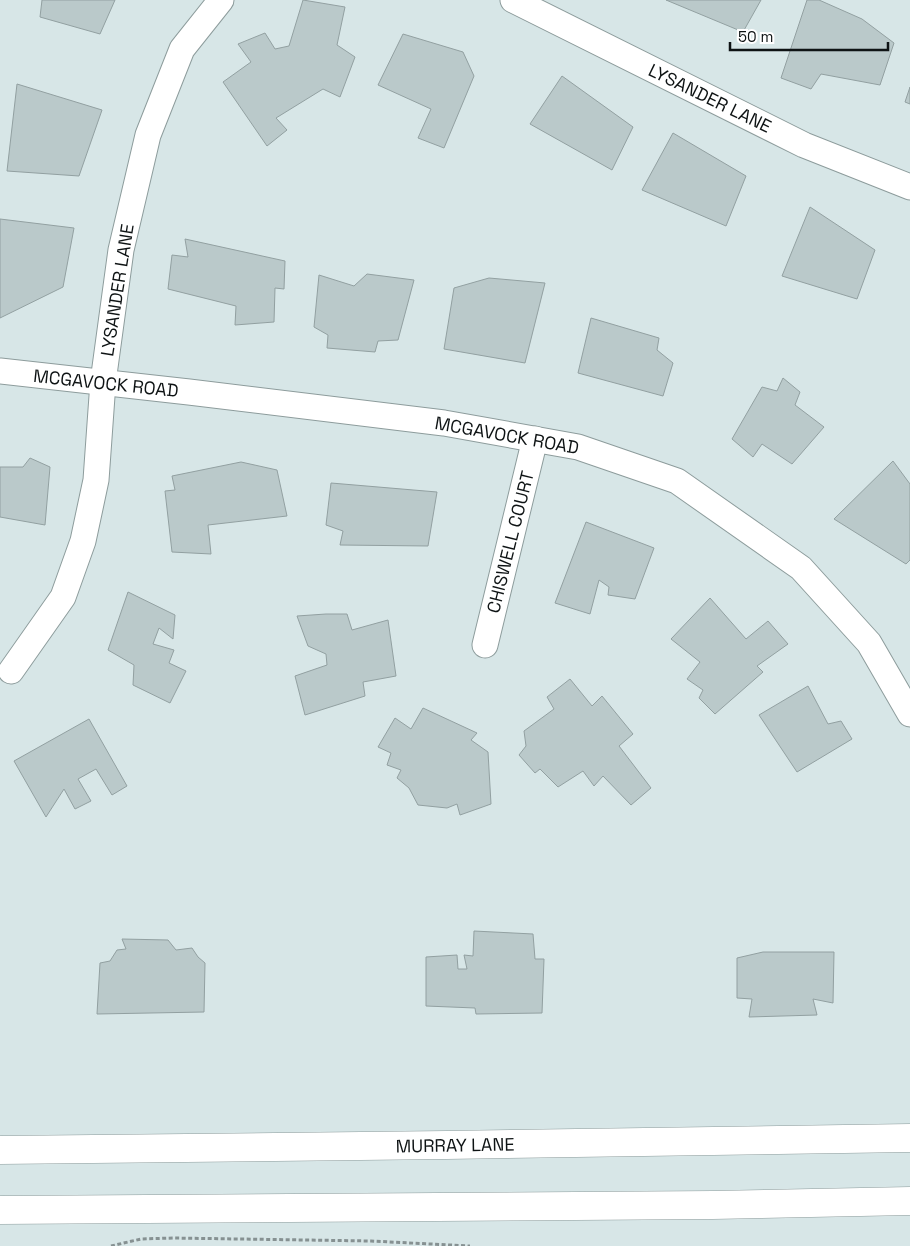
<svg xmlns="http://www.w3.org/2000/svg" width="910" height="1246" viewBox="0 0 910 1246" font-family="'Space Grotesk',sans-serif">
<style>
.building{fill:#bac9ca;stroke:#92a0a1}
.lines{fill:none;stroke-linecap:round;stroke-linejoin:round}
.street-casing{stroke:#8d9c9c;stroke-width:27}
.secondary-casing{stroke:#8d9c9c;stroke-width:29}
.path{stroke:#869192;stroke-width:3;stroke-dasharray:4 2.5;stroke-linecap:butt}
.street{stroke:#fff;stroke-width:25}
.secondary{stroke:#fff;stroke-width:28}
.labels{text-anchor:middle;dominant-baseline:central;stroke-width:5;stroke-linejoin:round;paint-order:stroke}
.street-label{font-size:18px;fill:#0e1314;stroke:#fff}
</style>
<rect width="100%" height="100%" fill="#d7e6e7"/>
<g class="building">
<path d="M42,0H115L100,34L40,17Z"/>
<path d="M303,0L345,7L337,45L355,57L340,97L323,89L276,118L287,130L267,146L223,82L251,62L238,44L265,33L275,49L289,46Z"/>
<path d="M666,0H761L743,32Z"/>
<path d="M807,0H819L862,19L894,43L880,85L821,74L811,89L781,78Z"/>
<path d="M403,34L463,52L474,76L444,148L418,138L431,109L378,85Z"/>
<path d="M562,76L633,127L612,170L530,124Z"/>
<path d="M17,84L102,110L79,176L7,171Z"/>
<path d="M910,87V104L905,102Z"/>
<path d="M673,133L746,176L726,226L642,190Z"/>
<path d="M810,207L875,250L857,299L782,276Z"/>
<path d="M0,219L74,228L63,287L0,318Z"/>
<path d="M185,239L285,261L284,289L275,288L274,322L235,325L236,306L168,289L172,255L188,257Z"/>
<path d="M367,274L414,280L398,340L378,341L375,352L327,348L328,335L314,327L319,275L354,286Z"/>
<path d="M489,278L545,283L525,363L444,349L454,288Z"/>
<path d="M591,318L659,338L657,350L673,363L663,396L578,373Z"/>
<path d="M783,378L800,392L795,405L824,427L792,464L762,444L753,457L732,439L762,387L777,391Z"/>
<path d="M30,458L50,467L45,525L0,517V467H23Z"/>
<path d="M893,461L910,484V560L906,564L834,519Z"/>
<path d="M241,462L277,470L287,516L208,525L211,554L172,552L165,491L175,490L172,476Z"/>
<path d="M331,483L437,492L428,546L340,545L343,531L326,525Z"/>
<path d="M586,522L654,548L635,599L608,595L609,587L599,580L590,614L555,603Z"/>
<path d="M128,592L175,615L173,639L159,628L153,644L174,650L169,663L186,671L170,703L133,685L134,665L108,650Z"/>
<path d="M710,598L746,639L768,621L788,644L757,666L763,672L715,714L699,698L703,690L687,679L700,662L671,639Z"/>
<path d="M326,614H347L352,630L388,620L396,676L363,682L365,696L305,715L295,676L327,665L326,654L308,646L297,616Z"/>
<path d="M570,679L592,706L602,696L633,734L619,746L651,788L631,805L603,776L594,786L583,771L558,787L540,769L535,773L519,755L526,746L524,731L554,709L547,697Z"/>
<path d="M808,686L828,724L841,721L852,739L797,772L759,715Z"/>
<path d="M423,708L477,733L471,740L488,752L491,804L460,815L457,804L447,808L418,805L409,788L397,778L401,770L387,765L391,753L378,747L395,718L411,729Z"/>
<path d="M89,719L127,786L112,795L96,769L78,779L91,801L75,809L64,789L46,817L14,761Z"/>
<path d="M474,931L533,934L535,959H544L542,1013L476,1014L475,1008L426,1006V957L457,955L458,969H467L464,955L473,956Z"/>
<path d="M122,939L168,940L176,950L192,948L198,957L205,963L204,1012L97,1014L100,963L110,961L117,950L126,949Z"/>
<path d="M763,952H834L833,1003L813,999L817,1015L749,1017L752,999L737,998V958Z"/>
</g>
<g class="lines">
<g class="street-casing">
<g id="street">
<path d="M513,0L804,145L910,187"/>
<path d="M0,371L189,392L444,423L578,447L677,481L801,568L869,643L910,714"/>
<path d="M485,645L535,439"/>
<path d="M11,671L63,597L83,541L96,480L103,382L121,250L148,135L182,49L221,0"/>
</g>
</g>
<g class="secondary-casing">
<g id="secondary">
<path d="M0,1150L446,1145L910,1138"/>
<path d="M0,1210L713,1205L910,1201"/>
</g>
</g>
<path class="path" d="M111,1246L141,1239L173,1238L371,1241L470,1246"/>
<use href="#street" class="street"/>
<use href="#secondary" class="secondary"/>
</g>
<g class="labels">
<g class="street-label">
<text transform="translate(710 98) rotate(26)">LYSANDER LANE</text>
<text transform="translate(117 290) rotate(-81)">LYSANDER LANE</text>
<text transform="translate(106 383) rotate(6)">MCGAVOCK ROAD</text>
<text transform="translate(507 435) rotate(10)">MCGAVOCK ROAD</text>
<text transform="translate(510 542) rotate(-76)">CHISWELL COURT</text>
<text transform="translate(455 1145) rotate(-1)">MURRAY LANE</text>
</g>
</g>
<path d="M730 42v8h158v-8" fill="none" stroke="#0e1314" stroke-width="2.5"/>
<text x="738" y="42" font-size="15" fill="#0e1314" stroke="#ffffff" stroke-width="4" paint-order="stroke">50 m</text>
</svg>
